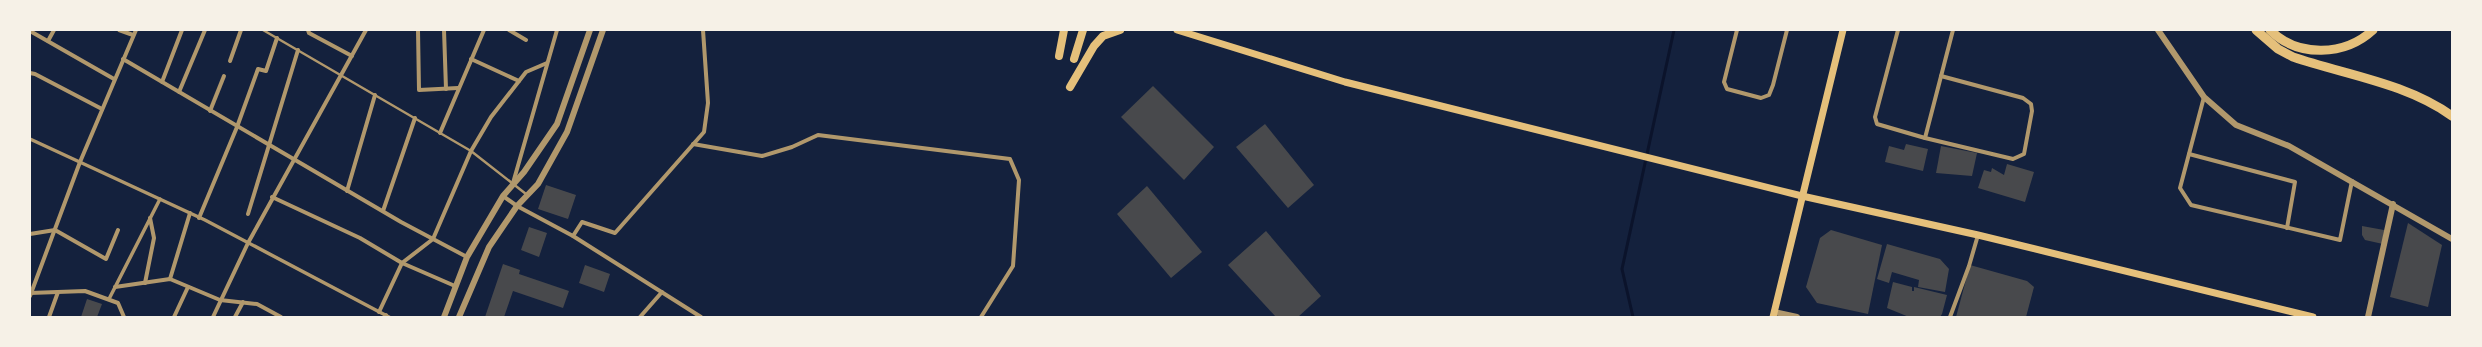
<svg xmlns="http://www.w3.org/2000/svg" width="2482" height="347" viewBox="0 0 2482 347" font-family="Lato,sans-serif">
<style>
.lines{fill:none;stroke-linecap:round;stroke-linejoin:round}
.stream{stroke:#0b132b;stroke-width:3}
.building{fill:#48494c}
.service{stroke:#b1986c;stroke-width:2.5}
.pedestrian{stroke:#b1986c;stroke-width:3.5}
.minor{stroke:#b1986c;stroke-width:4}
.tertiary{stroke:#b1986c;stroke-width:6}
.secondary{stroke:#e5c07b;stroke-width:7}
.primary{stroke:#e5c07b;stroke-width:8}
.motorway{stroke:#e5c07b;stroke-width:9}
</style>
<rect width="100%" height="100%" fill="#14213d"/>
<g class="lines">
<path class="stream" d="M1633,317L1622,269L1674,30"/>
</g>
<g class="building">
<path d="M1153,86L1214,147L1184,180L1121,117Z"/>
<path d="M1265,124L1314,185L1288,208L1236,147Z"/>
<path d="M1906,144L1928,149L1923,171L1885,162L1889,146L1904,150Z"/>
<path d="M1941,146L1977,153L1972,176L1936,173Z"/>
<path d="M2007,164L2034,172L2025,202L1978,188L1984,170L1991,172L1992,168L2004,175Z"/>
<path d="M546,185L576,195L568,219L538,209Z"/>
<path d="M1147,186L1202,252L1171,278L1117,214Z"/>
<path d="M2408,223L2442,245L2428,307L2390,297Z"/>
<path d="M2362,226L2384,230L2383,244L2365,240L2362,235Z"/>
<path d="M529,227L547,233L539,257L521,250Z"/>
<path d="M1831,230L1882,245L1868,314L1817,303L1806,287L1820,238Z"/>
<path d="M1266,231L1321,296L1298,317H1276L1228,265Z"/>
<path d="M1887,244L1940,259L1949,269L1945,292L1918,287L1919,280L1892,272L1889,283L1877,279Z"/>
<path d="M503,264L520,270L519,274L569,291L563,308L513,291L504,317H485Z"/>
<path d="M585,265L610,274L604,292L579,283Z"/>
<path d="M1970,265L2027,281L2034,287L2026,317H1956Z"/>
<path d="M1893,282L1912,287V291H1914V287L1947,295L1942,314L1940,317H1909L1887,308Z"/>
<path d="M87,299L102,304L97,317H81Z"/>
</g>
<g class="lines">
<path class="service" d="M263,30L471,151L526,194"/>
<g class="pedestrian">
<path d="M30,139L205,220L389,317"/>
<path d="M109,299L160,199"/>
</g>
<g class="minor">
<path d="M119,30L133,35"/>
<path d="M308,30L309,33L352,56"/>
<path d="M418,30L419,90L458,88"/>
<path d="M444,30L446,89"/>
<path d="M509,30L526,40"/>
<path d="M1737,30L1724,82L1727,89L1761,98L1769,95L1773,85L1787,30"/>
<path d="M1898,30L1875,117L1877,124L1925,138L2013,159L2024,154L2032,111L2031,104L2023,98L1941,76"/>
<path d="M30,31L114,79"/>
<path d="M48,41L54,30"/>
<path d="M123,59L401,222L467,257"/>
<path d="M471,59L519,81"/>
<path d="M230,61L241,30"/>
<path d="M30,73L35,74L102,109"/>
<path d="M162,82L182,30"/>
<path d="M179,92L205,30"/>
<path d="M2204,97L2180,188L2191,205L2340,240L2352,181"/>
<path d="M210,111L224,76"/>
<path d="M440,133L484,30"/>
<path d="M1925,138L1953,30"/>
<path d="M693,144L762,156L792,147L818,135L1010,159L1019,180L1013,266L981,317"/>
<path d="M2189,154L2295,182L2287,228"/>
<path d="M513,183L557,30"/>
<path d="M347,191L375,95"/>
<path d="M503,196L517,206L573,236L701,317"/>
<path d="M272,197L360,238L402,263L455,286"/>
<path d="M383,211L415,118"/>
<path d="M248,214L298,50"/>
<path d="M199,218L237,127L258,69L266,71L277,38"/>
<path d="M30,234L55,230L106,259L118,230"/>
<path d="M573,236L582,222L615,233L704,132L708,103L703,30"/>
<path d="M170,279L190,213"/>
<path d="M145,283L154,238L150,218"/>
<path d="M115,287L170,279L220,300L257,304L281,317"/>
<path d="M30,293L85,291L118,303L124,317"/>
<path d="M30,296L80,162L136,30"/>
<path d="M379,312L402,263L433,239L471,151L491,117L526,72L547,63"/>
<path d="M49,317L58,292"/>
<path d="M174,317L188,287"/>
<path d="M213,317L248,243L366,30"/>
<path d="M235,317L243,302"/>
<path d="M385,317L386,315"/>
<path d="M640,317L662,292"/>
<path d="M1950,317L1969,266L1978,235"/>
</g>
<g class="tertiary">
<path d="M2158,30L2204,97L2236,125L2289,146L2452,239"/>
<path d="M1774,312L1797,317"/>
<path d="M444,317L467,257L503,196L524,172L557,124L590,30"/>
<path d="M459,317L489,247L517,206L538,184L567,132L603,30"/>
<path d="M2368,317L2393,204"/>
</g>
<g class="secondary">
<path d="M1177,30L1345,82L1802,196L1978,235L2313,317"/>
<path d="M1773,317L1843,30"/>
</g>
<g class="primary">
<path d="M1059,56L1064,30"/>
<path d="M1074,59L1083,30"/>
<path d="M1070,87L1094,46L1103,36L1120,30"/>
</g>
<g class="motorway">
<path d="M2256,30L2278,49L2293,57C2346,75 2406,83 2452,116"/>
<path d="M2270,30C2298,58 2345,56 2373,30"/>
</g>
</g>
<rect width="2482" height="347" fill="none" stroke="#f6f1e7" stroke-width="62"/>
</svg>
